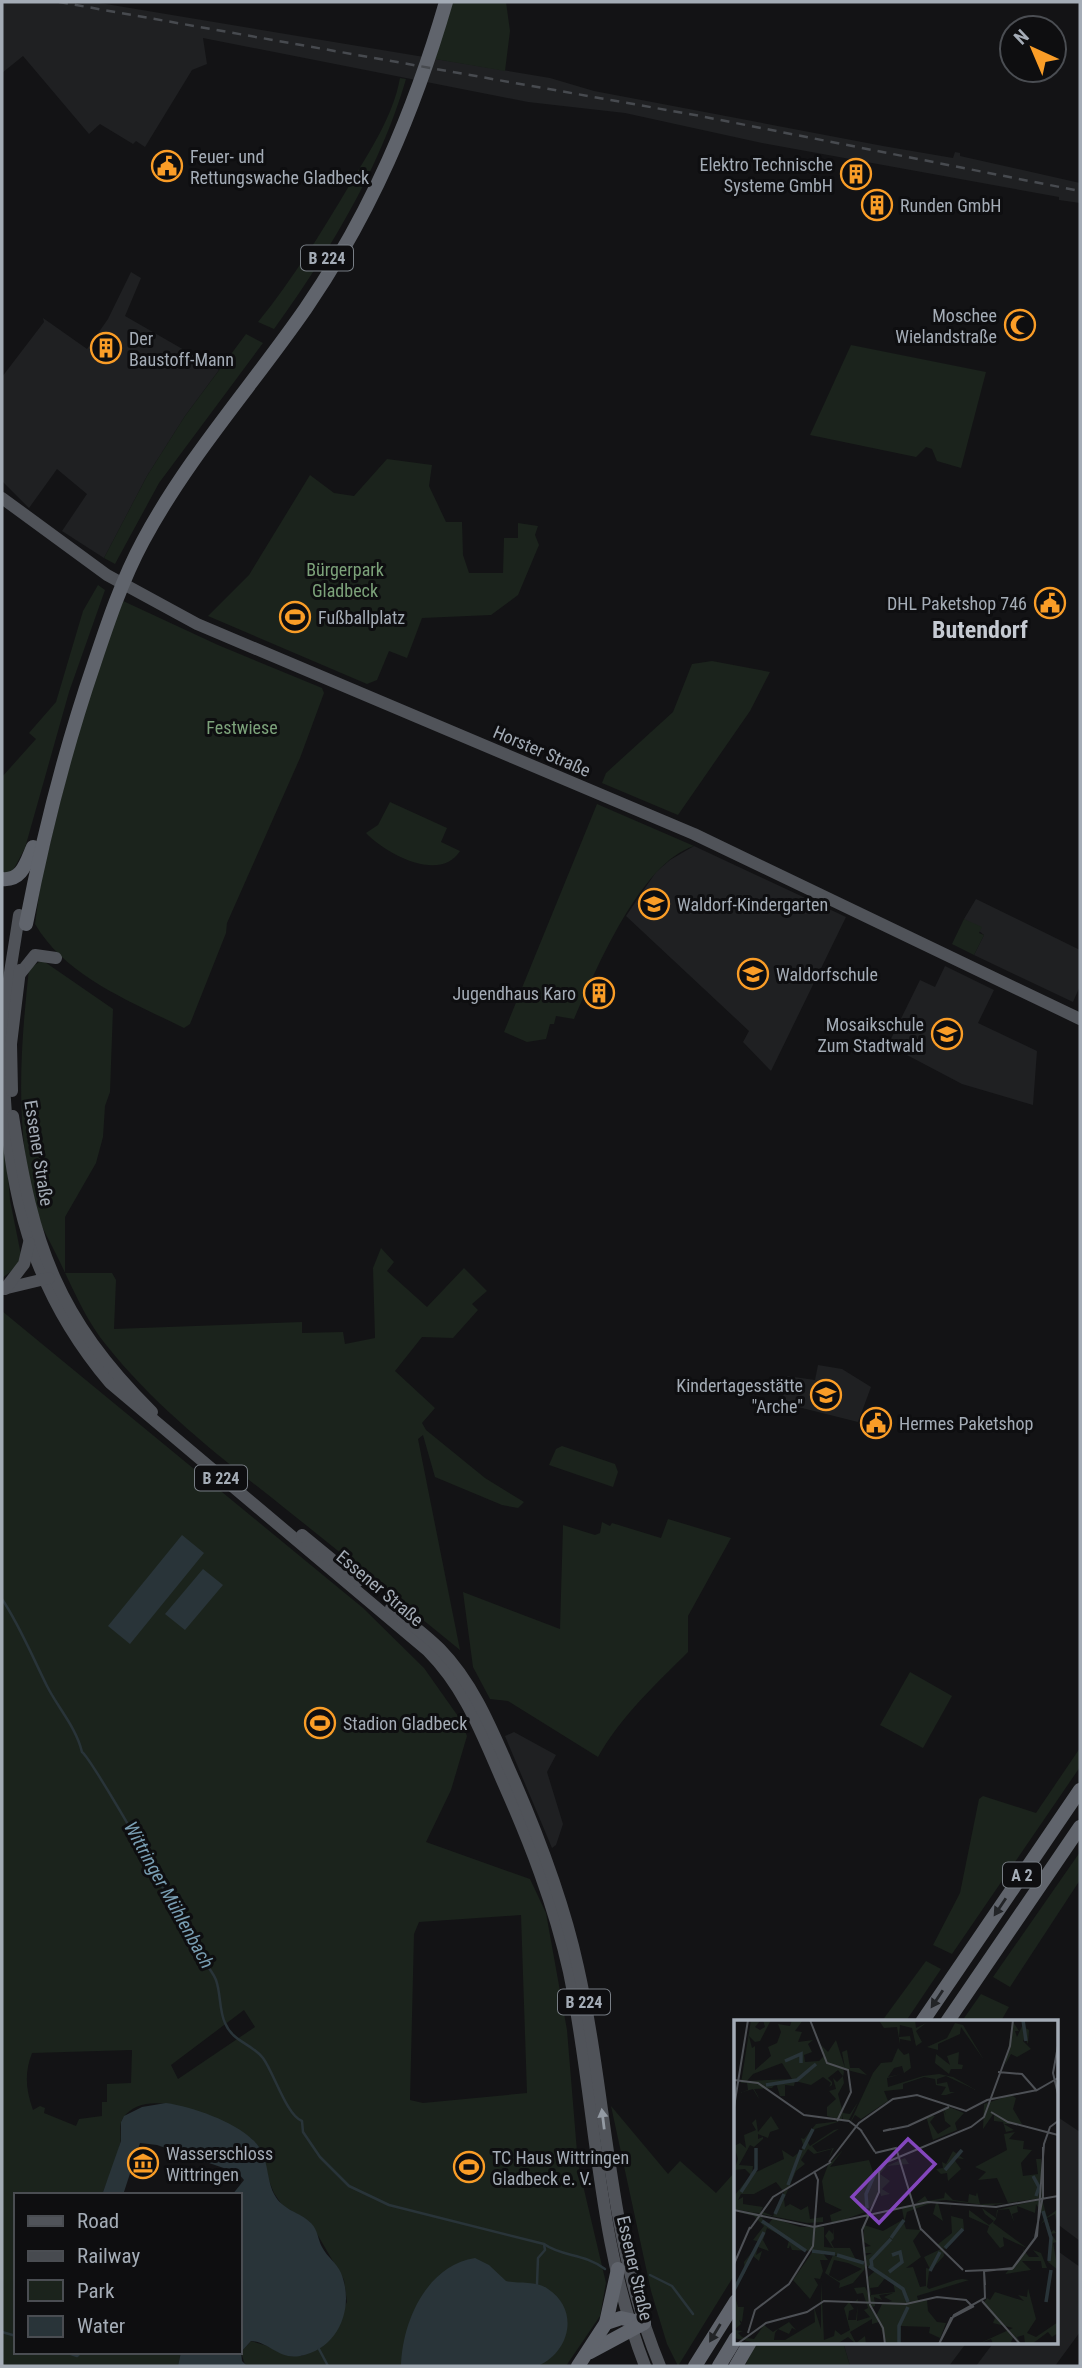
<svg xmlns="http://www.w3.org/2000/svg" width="1082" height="2368" viewBox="0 0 1082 2368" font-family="'Roboto Condensed',sans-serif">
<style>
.built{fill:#1f2022}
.green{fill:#1b231c;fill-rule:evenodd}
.water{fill:#293439}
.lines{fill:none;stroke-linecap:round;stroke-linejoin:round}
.stream{stroke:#293439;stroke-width:2.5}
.major{stroke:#505359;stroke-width:12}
.highway{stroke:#60646c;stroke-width:14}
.rail{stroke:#474a4f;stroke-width:2.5;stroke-dasharray:9 7;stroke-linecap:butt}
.oneway{fill:#222427}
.oneway2{fill:#939aa3}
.labels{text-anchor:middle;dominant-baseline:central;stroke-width:6;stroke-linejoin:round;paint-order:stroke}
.shield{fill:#0e0e10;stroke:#777d84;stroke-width:2}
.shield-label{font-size:16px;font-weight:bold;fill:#a4acb6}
.poi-label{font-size:18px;fill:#a4acb6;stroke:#0e0e10;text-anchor:start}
.park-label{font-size:18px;fill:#7ca27a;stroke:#0e0e10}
.street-label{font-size:18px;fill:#a4acb6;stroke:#0e0e10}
.water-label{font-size:19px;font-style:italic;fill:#799eb3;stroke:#0e0e10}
.district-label{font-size:24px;font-weight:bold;fill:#c5cad2;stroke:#0e0e10}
.inset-river{fill:none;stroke:#293439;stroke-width:3.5}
.inset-road{fill:none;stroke:#4d5055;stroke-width:2}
.view{fill:#8346bd;fill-opacity:0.15;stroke:#8346bd;stroke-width:3.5}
.inset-edge{fill:none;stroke:#a4acb6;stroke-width:3.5}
</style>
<rect width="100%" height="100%" fill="#131315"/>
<g class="built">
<path d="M2,2H94L550,78L594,91L883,146L953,158L955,152L960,153V156L1080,183V203L1059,200V197L762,143L625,113L528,102L203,38L207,64L192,70L145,147L136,141L133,144L100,124L89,134L23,56L2,73Z"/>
<path d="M131,272L141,278L125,316L219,370L185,416L147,476L104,558L62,531L87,494L57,469L29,508L2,481V377L44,322L43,318L87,349L108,319Z"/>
<path d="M694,846L846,917L771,1071L743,1042L749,1031L626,916L656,872L670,860Z"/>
<path d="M976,899L1080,950V986L1073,1002L974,955L984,935L964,919Z"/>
<path d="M945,966L994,990L978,1023L1037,1051L1033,1105L962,1084L888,1045L920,980L935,987Z"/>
<path d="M818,1365L842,1369L871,1387L858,1422L782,1403L787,1376L815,1380Z"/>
<path d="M514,1732L556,1755L547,1772L563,1824L556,1845L552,1848L505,1736Z"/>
<path d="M1056,2116L1080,2132V2241L1056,2223Z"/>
<path d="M1059,2252L1080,2267V2332L1055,2366H976L994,2342H1056V2256Z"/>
<path d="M843,2342H967L949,2366H850Z"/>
</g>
<g class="green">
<path d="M453,2H506L510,31L505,71L435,59Z"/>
<path d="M400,78L406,79C380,169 328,254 274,329L258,322C293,279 321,233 349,186C369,152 393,117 400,78Z"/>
<path d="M246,334L263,343L159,483L115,564L104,558L147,476L185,416Z"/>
<path d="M851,345L986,372L961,468L937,461L932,449L926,447L916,457L810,435Z"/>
<path d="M387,459L432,465L429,486L446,522H462L463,555L469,573H503L504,538H518V523L538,526L535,535L539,545L518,595L491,615L422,618L407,658L389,651L377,680L367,684L208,616L249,575L310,475L334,493L354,496Z"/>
<path d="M98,585L105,590L69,692L25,848L11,874H2V777L36,739L29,733L56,702L83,611Z"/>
<path d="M121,600L218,645L322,688L324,693L300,758L227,923L226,933L190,1024L184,1028C132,1002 66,977 35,924L41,880L84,706Z"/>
<path d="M712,661L770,672L750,711L678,815L602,783L606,773L673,712L692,664Z"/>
<path d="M390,802L447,828L441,842L460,851C440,883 386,854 366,833L378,825Z"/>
<path d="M597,804L694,846C640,863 596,970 574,1019L556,1016L554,1024H550L546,1039L527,1042L504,1032Z"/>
<path d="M964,919L982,927L979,933L984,935L974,955L952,944Z"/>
<path d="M42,960L113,1009L110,1092L105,1106L103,1137L96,1163L65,1217V1273H112L116,1280L114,1329L302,1322V1333L343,1332L345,1344L375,1338L373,1268L381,1248L394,1262L387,1271L427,1307L464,1268L487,1291L472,1304L478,1310L453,1338L422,1337L395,1371L435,1408L422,1423L426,1430L485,1478L524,1502L518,1508L502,1505L435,1477L423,1435L418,1439L460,1650C402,1603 345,1556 287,1510C224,1460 157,1409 107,1346C84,1318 72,1286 56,1254C50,1241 42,1229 38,1216C14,1135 20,1051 29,969Z"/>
<path d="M2,1104L10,1200L21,1255L16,1268L2,1278Z"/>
<path d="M2,1311L363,1608L424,1668L460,1719L467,1736L451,1790L426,1842L530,1879L546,1913L567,2030L578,2164L606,2283L600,2316L566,2366L245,2365L241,2352L251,2341L301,2356L323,2346L347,2302L344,2280L310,2222L282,2205L274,2193L252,2139C225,2124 150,2081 123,2118C118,2125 122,2136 120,2144C116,2161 108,2178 102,2195H16V2352H181L178,2366H2ZM521,1915L527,2093L423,2103L410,2100L414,1934L419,1922ZM244,2010L255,2027L178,2079L171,2065ZM132,2050L131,2083L107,2084V2102H102V2116L79,2119L76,2126L44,2113L45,2108L40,2106L33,2110C26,2090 24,2074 32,2053Z"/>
<path d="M562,1446L615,1464L618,1472L613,1487L549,1465L556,1449Z"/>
<path d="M668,1519L731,1538L688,1616V1652C655,1685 621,1716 598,1757L508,1701L490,1699L473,1667L463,1592L560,1629L563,1525L595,1535L600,1533L602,1522L610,1526L612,1523L661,1538Z"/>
<path d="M910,1672L952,1696L923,1748L880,1725Z"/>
<path d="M1080,1748V1767L952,1954L933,1945L960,1893L979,1799L983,1796L1036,1813Z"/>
<path d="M1080,1852V1880L1010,1987L993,1977Z"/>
<path d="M926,1961L941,1969L906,2021H882Z"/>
<path d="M981,1994L1009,2007L1001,2021H962Z"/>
<path d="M611,2106L668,2174L680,2161L716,2193L735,2172V2274L678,2366L667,2344L651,2291Z"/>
<path d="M756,2342H843L850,2366H745Z"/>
</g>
<g class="water">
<path d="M182,1535L204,1553L130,1644L108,1626Z"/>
<path d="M203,1569L223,1585L185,1630L165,1614Z"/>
<path d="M166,2103C193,2107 233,2121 253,2140C270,2156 265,2176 274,2194C282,2210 300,2212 311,2223C318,2230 318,2240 322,2247C327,2257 337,2263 341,2273C355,2307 339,2349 300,2356C279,2360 269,2342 251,2341L241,2352L242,2361L247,2366H178L181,2352H240V2195H232L244,2180L238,2173L157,2145L140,2143L123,2195H102L121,2141V2122L124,2116L142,2107Z"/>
<path d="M475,2258L489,2265L506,2281C520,2284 536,2280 548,2289C580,2310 570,2352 538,2366H401C402,2322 427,2265 475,2258Z"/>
</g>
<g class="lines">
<g class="stream">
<path d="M2,1599C20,1626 32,1656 47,1686C58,1708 76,1727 82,1752C89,1757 150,1859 151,1869C170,1897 186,1927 202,1957C206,1965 213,1972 216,1980C221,1994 219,2010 225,2023C233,2042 251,2043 263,2058C274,2073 287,2116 302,2121L303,2132L320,2157L349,2186L368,2195L389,2205L544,2244L545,2250L538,2258L537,2284"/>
<path d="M544,2244C562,2257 584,2253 605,2269"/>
<path d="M650,2275L672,2286L693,2314"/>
<path d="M2,2332L16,2336"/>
<path d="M319,2349L328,2366"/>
<path d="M65,2352L77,2356L81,2352"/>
</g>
<g class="major">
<path d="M2,498L107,575L197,624L694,834L1080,1019"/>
<path d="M19,915C13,957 4,1000 2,1042C1,1061 4,1081 5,1100C11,1209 39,1299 110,1383L428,1651C464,1687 481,1732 501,1778C529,1841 554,1904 569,1972C596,2103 596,2240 645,2366"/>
<path d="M19,975L35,955L56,958"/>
<path d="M12,1091L11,1044L20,970"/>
<path d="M13,1116C33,1246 57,1317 152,1412"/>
<path d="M3,1289L49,1278"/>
<path d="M5,1289L24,1264L29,1243"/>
<path d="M302,1535L358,1581"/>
<path d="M391,1608C407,1621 425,1634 440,1649C476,1686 494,1735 515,1782C541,1842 564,1903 578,1967C608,2100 607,2239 660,2366"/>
</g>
<g class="highway">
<path d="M2,879C22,881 26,863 33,847"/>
<path d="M26,924C43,836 65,749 94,664C108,622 122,580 143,541C188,457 252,386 306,308C371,213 414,112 446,2"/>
<path d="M922,2022L1080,1790"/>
<path d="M947,2022L1080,1827"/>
<path d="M606,2323L621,2318L644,2323"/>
<path d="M590,2352L644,2323"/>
<path d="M578,2366L606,2323L618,2269"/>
<path d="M695,2366L736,2301"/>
<path d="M719,2366L736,2338"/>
<path d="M736,2366L750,2342"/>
</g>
<path class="rail" d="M59,2L695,115L1080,191"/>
</g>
<defs><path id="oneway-solid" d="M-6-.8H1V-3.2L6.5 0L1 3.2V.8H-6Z" transform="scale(1.75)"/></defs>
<g class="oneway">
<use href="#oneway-solid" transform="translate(1000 1907) rotate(124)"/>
<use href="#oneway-solid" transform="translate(937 1999) rotate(124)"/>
<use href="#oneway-solid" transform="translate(715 2333) rotate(121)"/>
</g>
<use class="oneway2" href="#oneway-solid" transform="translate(603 2119) rotate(-97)"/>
<defs>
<g id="civic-ring" transform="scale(1.575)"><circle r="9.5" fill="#0e0e10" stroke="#fa9d27" stroke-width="1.5"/><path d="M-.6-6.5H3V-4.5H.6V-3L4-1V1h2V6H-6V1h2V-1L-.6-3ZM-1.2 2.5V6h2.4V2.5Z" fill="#fa9d27"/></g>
<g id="building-ring" transform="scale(1.575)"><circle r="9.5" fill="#0e0e10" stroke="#fa9d27" stroke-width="1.5"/><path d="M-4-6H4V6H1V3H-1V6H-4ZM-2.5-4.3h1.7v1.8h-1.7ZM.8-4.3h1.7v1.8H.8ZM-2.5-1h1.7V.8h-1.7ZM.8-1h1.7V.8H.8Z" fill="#fa9d27"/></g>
<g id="mosque-ring" transform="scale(1.575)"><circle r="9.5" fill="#0e0e10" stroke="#fa9d27" stroke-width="1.5"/><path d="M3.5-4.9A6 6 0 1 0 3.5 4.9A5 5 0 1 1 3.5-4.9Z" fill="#fa9d27"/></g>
<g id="stadium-ring" transform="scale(1.575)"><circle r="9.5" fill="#0e0e10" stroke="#fa9d27" stroke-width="1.5"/><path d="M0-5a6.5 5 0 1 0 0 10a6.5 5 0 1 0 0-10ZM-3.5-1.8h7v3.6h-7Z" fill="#fa9d27"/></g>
<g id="school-ring" transform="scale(1.575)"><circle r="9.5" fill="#0e0e10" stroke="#fa9d27" stroke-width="1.5"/><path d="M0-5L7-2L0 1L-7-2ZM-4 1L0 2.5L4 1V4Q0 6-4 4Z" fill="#fa9d27"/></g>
<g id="museum-ring" transform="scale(1.575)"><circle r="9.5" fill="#0e0e10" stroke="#fa9d27" stroke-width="1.5"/><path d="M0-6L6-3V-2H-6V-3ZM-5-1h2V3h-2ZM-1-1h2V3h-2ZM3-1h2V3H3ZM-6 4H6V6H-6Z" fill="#fa9d27"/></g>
</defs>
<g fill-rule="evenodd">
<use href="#civic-ring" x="167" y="166"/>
<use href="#building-ring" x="856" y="174"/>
<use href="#building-ring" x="877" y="205"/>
<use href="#mosque-ring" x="1020" y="325"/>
<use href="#building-ring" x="106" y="348"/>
<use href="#civic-ring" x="1050" y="603"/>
<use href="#stadium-ring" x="295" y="617"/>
<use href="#school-ring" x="654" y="904"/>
<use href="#school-ring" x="753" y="974"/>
<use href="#building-ring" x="599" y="993"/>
<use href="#school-ring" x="947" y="1034"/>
<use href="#school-ring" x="826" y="1395"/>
<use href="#civic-ring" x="876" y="1423"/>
<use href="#stadium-ring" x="320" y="1723"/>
<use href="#museum-ring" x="143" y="2163"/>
<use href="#stadium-ring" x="469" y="2167"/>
</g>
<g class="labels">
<g class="shield">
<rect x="301" y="245.5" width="52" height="25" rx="5"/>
<rect x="195" y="1465.5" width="52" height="25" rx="5"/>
<rect x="1003" y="1862.5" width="38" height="25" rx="5"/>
<rect x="558" y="1989.5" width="52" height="25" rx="5"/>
</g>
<g class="shield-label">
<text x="327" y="258">B 224</text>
<text x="221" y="1478">B 224</text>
<text x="1022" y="1875">A 2</text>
<text x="584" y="2002">B 224</text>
</g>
<g class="poi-label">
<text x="190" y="156">Feuer- und<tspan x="190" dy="21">Rettungswache Gladbeck</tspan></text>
<text x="833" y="164" text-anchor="end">Elektro Technische<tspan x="833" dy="21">Systeme GmbH</tspan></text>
<text x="900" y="205">Runden GmbH</text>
<text x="997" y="315" text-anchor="end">Moschee<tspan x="997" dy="21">Wielandstraße</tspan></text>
<text x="129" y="338">Der<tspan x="129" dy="21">Baustoff-Mann</tspan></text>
<text x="1027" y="603" text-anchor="end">DHL Paketshop 746</text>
<text x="318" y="617">Fußballplatz</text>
<text x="677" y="904">Waldorf-Kindergarten</text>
<text x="776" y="974">Waldorfschule</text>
<text x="576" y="993" text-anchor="end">Jugendhaus Karo</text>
<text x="924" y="1024" text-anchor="end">Mosaikschule<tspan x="924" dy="21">Zum Stadtwald</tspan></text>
<text x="803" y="1385" text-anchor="end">Kindertagesstätte<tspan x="803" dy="21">"Arche"</tspan></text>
<text x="899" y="1423">Hermes Paketshop</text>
<text x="343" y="1723">Stadion Gladbeck</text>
<text x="166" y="2153">Wasserschloss<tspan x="166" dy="21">Wittringen</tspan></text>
<text x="492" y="2157">TC Haus Wittringen<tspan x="492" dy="21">Gladbeck e. V.</tspan></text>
</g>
<g class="park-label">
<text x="345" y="569">Bürgerpark<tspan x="345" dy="21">Gladbeck</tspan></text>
<text x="242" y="727">Festwiese</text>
</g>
<g class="street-label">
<text transform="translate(542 751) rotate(23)">Horster Straße</text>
<text transform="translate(39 1153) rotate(81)">Essener Straße</text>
<text transform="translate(380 1588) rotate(40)">Essener Straße</text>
<text transform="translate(635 2268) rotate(77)">Essener Straße</text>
</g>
<g class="water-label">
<text transform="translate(169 1895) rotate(61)">Wittringer Mühlenbach</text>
</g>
<g class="district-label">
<text x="980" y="630">Butendorf</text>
</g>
</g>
<g transform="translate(734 2020)">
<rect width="324" height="324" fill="#131315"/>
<path d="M17,0L26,1L21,7L26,10L31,7L29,0H37L26,21L21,22L15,16L18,28L21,26V50L37,36L34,27L43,23L47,12L44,4L56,6L58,0H69L61,11L68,12L64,22L79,20L74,24L78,32L70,35L71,42L85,41L90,36L86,24L94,32L102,20L111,48L108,32L113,30L116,48H125L133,55L109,49L110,52L109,57L110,63L104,74L109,93L116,94L124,82L115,100H109V94L108,100L93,96V87L102,79L95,71L102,69L99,58L103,62L109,56L104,50L94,58L98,62V65L95,67L97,63L89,57L77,65L61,61L60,66L51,65V76H46L42,63L38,68L20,69L24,76L25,79L19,69L5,73L14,70L13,63H7ZM48,43L58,59L13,61L19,54ZM181,0L182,8L192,3L182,11L188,22L182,26L178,8L166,5L165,17L176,16L177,21L166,19V24L163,7L150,8L146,2ZM279,2L285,11H281L283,17L288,6L295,10L294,24L291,18L289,21L297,29L283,37L277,34L271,45ZM221,3L229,5L250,40L227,7L226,14L204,24V30L193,27L213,18ZM164,28L170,35L175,33L177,48L170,53L168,46L160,48L154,57L167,54L153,58L154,67L189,56L205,54L219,57L242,70L212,56L203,59V64L213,62L216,72H221L212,75H207L212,67L202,65L201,59L190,57L169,64V69L150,71L154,81L127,99L121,95L115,105L139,53L147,43L158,42ZM225,32L224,44L229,45L228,49H217L215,54L201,43L202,34L216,45L213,36ZM277,75L282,78L279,89L288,104H270L280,110L272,112L269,102L260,101V93L249,109L250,84ZM215,87L230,93L221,103L223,110L199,120L192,96H201L196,102L204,114L217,106L211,101L209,89L212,95L210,89ZM37,96L45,109L36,112L34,118L24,114V119L29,117V119L20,127L16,125L5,145L19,146L18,154L50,139L48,130L59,137L70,128L67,118L70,119L82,104L107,101L81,109L73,121L76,126L100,110L105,109L78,126L83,132L100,128L95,138L98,129L80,134L74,129L67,140L71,144L62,151L50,179L51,187L56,184L67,190L74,186L76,199L89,197V202L73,203L0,189V176L17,155L11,149L0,150L4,139L0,126L6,123L12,128L10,115L22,110L18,103L22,99L24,112ZM42,162L50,172L39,196L27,191L29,187L9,184V177L4,180L7,174H20ZM281,112L275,119L290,121L289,129L298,130L287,143L289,156L304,154L302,139H307L308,178L259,185H250L212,180L182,183L191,176L194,181L210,178L211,172L219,180L234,182L235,174L242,176L243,172L246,184L274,183L263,158L244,160L252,152L241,147L273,130L270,114ZM109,130L96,147L135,140L139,152L171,138L175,144L153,146L146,154L156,161L148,169L156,174L147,176L146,172L134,191L98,204L96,195L108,190L91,182L88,161L94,145ZM219,131L230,139L219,138L227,149L214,161L213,153L207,154L202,149L209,148L208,142L212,144ZM308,179L313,197L324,189L322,201L321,194L313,198L317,212L320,210L322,213L317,214L323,222L319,223L324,250L314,242L316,215L312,200L307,204L311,198L302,184L301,193L283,186L284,192L278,194L280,202L275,189L264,190L262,199L259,203L293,228L269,217L270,226L266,228L253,212L255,206L235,197V190L255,205L260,201L251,194L248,188L262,198L263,190ZM205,182L218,183L216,189L217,183H204L209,201L199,194L202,183H197L173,192L170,203L172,209L187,210L179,221L187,237L172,248L179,247L186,267L192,266V248L196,249L190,237L209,228L210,236L195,252L193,267L195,269L222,260L228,259L235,260L183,276L184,280H193L194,291L203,302L212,303L204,324L206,318L195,313L196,307L167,306L166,324H152L145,302L138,304V299L116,312L122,323L131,316L132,324H122L114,317L103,324H27L0,318V273L4,287H10L8,302L5,300L7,304L0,310L9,311L4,313L8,317L20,319L30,305L39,312L55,302L62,310L58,308L55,314L44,309L41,313L40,320H51L81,302L80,287L87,309V261L90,320L100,316L101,310L107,315L116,310L110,288L115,282L120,289L115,291L114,300H122L124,283H119L124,279L123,301L136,297L130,290L134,288L129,273L123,274L120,268L131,267L134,273V266L137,280L134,257L141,251L132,245L131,236L138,233H131V227L137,226L130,222V205L149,211L170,199L168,189L136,195L192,183ZM152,257L159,261L161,272L137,275L136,268L144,267ZM159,273L150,277L158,281L148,284L142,296L136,288L141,286L140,277L148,280L145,275ZM0,191L25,193L33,206L39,198L66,207H90V227L99,228L91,216L95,210L99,214V206L100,219L97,222L100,228H116L122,240L88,232L94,240H86L89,251L86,259L80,258L84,265L76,279L59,260L79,231L58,230L56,225L55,228H53L55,220L33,208L29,220L35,231L24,227L22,235L28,231L25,241L19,236L15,240L11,253L0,269L11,251L10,242L26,222L19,220L30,206L20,196ZM217,196L229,199L230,209L211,229L203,225L218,213ZM289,229L295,237H305L299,230L307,233L313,248H308L307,241H288L297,250L271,254L290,234ZM99,235L132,245L130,250L119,263L105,268L106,263L91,253ZM100,240L114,243L128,249L105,261L95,255ZM294,268L302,299L293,313L302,317L324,302V313L318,317L314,312L298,324H291L290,315L283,317L287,324L280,316L276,324H259L257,319L244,324L279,308L259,303L261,298L249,284L253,278L256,280L261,272L290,281L284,275L293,277Z" fill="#1b231c" fill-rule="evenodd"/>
<path class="inset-river" d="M289,0L292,21M51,41L67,34V43M32,65L63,60L82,44M69,129L79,109M211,150L228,130M299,156L305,167L302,176M54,165L67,130M7,172L22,149V128M133,188L132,174L142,151M309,191L317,218L315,241M41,194L50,174M28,201L72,231M157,218L170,200M211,228L229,209M78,231L101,234M103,235L130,243M135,246L169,269L174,282M138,247L137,240L157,219M196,251L206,232M155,252L168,242L166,232L158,235M0,270L30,212M312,282L317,250M165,324V306L174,287"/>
<path class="inset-road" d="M76,0L93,43L114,50L117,72L103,101M324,26L319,53L324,74M264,52L288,54L303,71M0,60L24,63L70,95L115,101L128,111M0,87L14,0M257,92L274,102L324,115M126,109L141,132M157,109L149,111L174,106L215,87M141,133L162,128L187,210M95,142L125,103L159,79L183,75L232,91L253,80L303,70L324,58M153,142L237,107L250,97L276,26L279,0M0,190L80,207L194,182L262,187L324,176M16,209L39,177L97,142M187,209L229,250M0,244L16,207M231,251L278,249L301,218L309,176V127M251,265L250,251L279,248L303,216L310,124L316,107L324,101M248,281L286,324M14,313L21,290L55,264L79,226L84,160L80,151M3,324L32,303L73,292L90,281L172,284L203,277L232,280L239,287M151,324L149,308L136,285L128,210L145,172V151L153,142M205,324L220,295L251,278L250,250M205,324L217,298L240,286"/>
<path class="view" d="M174,119L201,144L145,203L118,177Z"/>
<rect width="324" height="324" class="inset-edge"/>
</g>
<rect width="1082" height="2368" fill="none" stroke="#a4acb6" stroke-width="7"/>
<rect x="14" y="2193" width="228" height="161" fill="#0e0e10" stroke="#4a4d52" stroke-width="2"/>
<rect x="28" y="2216" width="35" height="10" fill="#505359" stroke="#4a4d52" stroke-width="2"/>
<text x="77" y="2228" font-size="21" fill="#a4acb6">Road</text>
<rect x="28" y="2251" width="35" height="10" fill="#474a4f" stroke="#4a4d52" stroke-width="2"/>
<text x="77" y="2263" font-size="21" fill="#a4acb6">Railway</text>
<rect x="28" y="2280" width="35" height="21" fill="#1b231c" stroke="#4a4d52" stroke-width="2"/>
<text x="77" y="2298" font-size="21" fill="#a4acb6">Park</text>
<rect x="28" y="2316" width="35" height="21" fill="#293439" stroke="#4a4d52" stroke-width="2"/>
<text x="77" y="2333" font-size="21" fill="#a4acb6">Water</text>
<g transform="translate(1033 49) rotate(316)"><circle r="33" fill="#0e0e10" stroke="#4a4d52" stroke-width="2"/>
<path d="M0-5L12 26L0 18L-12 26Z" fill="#fa9d27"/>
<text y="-10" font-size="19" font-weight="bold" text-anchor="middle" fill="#a4acb6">N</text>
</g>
</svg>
